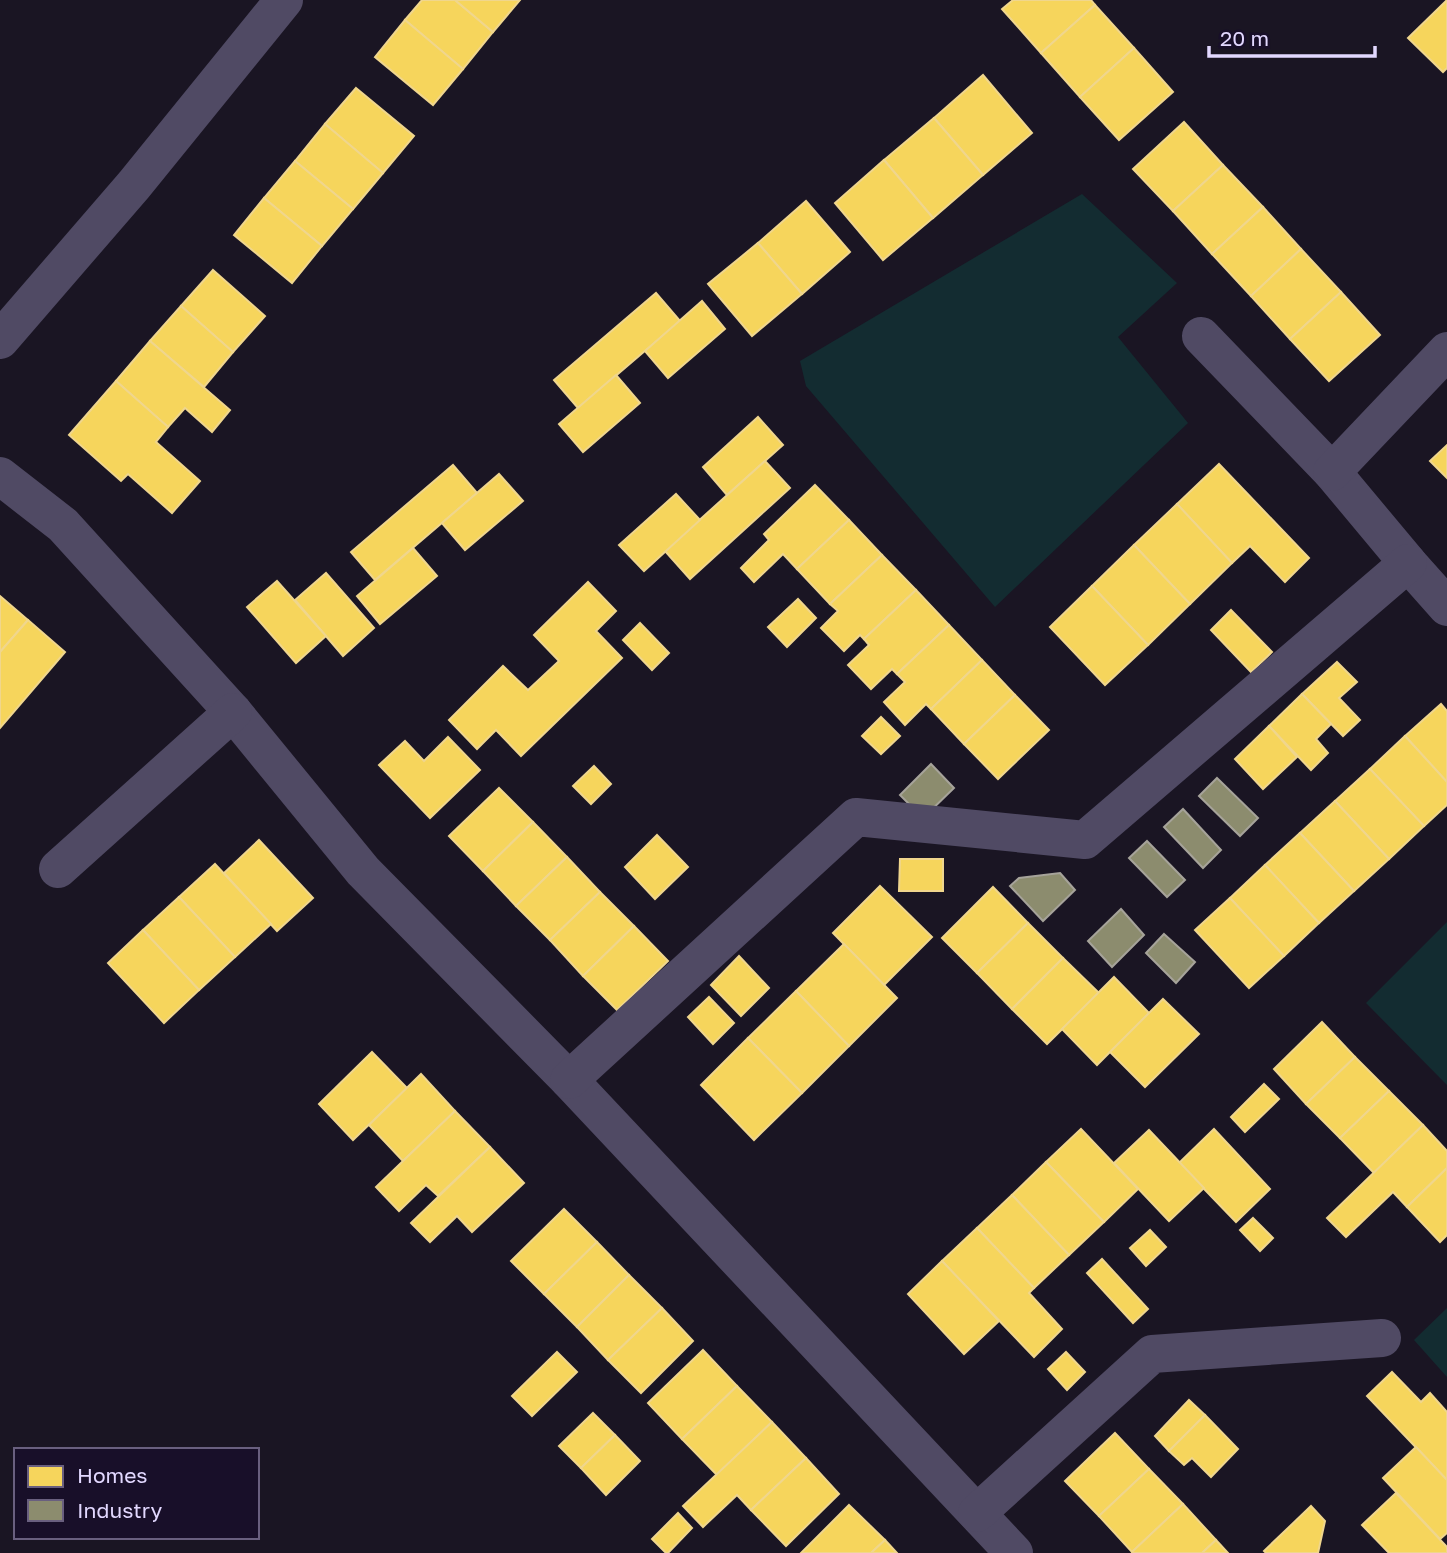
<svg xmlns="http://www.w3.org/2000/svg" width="1447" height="1553" viewBox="0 0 1447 1553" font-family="'Golos Text',sans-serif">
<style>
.green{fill:#132c31}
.homes{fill:#f6d55c;stroke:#f0d68d;stroke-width:2}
.industry{fill:#8c8c6e;stroke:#a6a39a;stroke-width:2}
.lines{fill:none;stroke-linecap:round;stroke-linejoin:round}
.street{stroke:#504a64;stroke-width:38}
</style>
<rect width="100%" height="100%" fill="#1a1523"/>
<g class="green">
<path d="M1082,194L1177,283L1118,337L1188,423L995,607L806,386L800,361Z"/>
<path d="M1447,922V1085L1366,1003Z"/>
<path d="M1447,1308V1377L1414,1340Z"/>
</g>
<g class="homes">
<path d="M422,0H455L493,32L463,69L405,20Z"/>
<path d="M455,0H520L493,32Z"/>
<path d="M1013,0H1091L1095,5L1041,53L1002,9Z"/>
<path d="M1447,0V68L1443,72L1408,38Z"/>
<path d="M1095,5L1134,48L1080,97L1041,53Z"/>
<path d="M405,20L463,69L433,105L375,57Z"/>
<path d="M1134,48L1173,92L1119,140L1080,97Z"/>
<path d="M983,75L1032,133L983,175L934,118Z"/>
<path d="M356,88L414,136L383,173L325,124Z"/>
<path d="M934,118L983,175L933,218L884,160Z"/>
<path d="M1184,122L1223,165L1173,211L1133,169Z"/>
<path d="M325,124L383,173L353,209L295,161Z"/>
<path d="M884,160L933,218L883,260L835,203Z"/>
<path d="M295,161L353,209L322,246L264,198Z"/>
<path d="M1223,165L1263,207L1212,254L1173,211Z"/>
<path d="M264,198L322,246L292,283L234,235Z"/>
<path d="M806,201L850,252L802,294L758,243Z"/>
<path d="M1263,207L1301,249L1251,296L1212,254Z"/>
<path d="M758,243L802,294L752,336L708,284Z"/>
<path d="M1301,249L1341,292L1290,339L1251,296Z"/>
<path d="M213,270L265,316L233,352L181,306Z"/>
<path d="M1341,292L1380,335L1329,381L1290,339Z"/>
<path d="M656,293L680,321L578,408L554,380Z"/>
<path d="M702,301L725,329L668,378L645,351Z"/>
<path d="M181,306L233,352L204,387L150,341Z"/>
<path d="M150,341L230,410L212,432L185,408L168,427L116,381Z"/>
<path d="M616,375L640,403L583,452L559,424Z"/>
<path d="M116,381L168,427L156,442L200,481L172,513L128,474L121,481L69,435Z"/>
<path d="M758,417L783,445L727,495L703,467Z"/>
<path d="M1447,445V478L1430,461Z"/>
<path d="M765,461L790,488L690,579L665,551Z"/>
<path d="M1219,464L1309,558L1285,582L1250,546L1232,563L1177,504Z"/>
<path d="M453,465L477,493L375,580L351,552Z"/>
<path d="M499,474L523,501L465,550L442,523Z"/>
<path d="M815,485L849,520L797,569L783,554L754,582L741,568L769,540L764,534Z"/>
<path d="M676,494L700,520L644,571L619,545Z"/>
<path d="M1177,504L1232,563L1190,604L1134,545Z"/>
<path d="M849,520L882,555L830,604L797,569Z"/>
<path d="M1134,545L1190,604L1148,645L1092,586Z"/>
<path d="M413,548L437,576L380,624L357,596Z"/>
<path d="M882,555L916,590L864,639L860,635L844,651L821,628L838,611L830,604Z"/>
<path d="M326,573L374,628L343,656L295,600Z"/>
<path d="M277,581L326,636L296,663L247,607Z"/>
<path d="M588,582L616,611L596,631L622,658L521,756L496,730L477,749L449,720L503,666L528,690L559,661L534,635Z"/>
<path d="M1092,586L1148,645L1105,685L1050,627Z"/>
<path d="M916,590L949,625L897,674L892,669L871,689L848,665L869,645L864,639Z"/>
<path d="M0,596L28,620L0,652Z"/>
<path d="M798,599L816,618L787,647L768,627Z"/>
<path d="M1231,610L1272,652L1251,672L1211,630Z"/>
<path d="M28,620L65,652L0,728V652Z"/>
<path d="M640,623L669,653L652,670L623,640Z"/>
<path d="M949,625L982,660L931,709L926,704L905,725L884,702L905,682L897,674Z"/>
<path d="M982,660L1015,695L964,744L931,709Z"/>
<path d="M1337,662L1357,682L1339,698L1360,720L1343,736L1302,694Z"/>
<path d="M1302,694L1331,724L1316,739L1328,753L1311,770L1269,726Z"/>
<path d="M1015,695L1049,730L998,779L964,744Z"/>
<path d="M1441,704L1447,711V782L1405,736Z"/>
<path d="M881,717L900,736L881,754L862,736Z"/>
<path d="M1269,726L1297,757L1263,789L1235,759Z"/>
<path d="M1405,736L1447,782V805L1424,826L1370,769Z"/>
<path d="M448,737L480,770L430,818L379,765L405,741L424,761Z"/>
<path d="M594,766L611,784L591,804L573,786Z"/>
<path d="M1370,769L1424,826L1389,859L1335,801Z"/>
<path d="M499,788L533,822L483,871L449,836Z"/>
<path d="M1335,801L1389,859L1354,891L1300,833Z"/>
<path d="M533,822L567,857L516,906L483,871Z"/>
<path d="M1300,833L1354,891L1319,923L1265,865Z"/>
<path d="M657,835L688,867L655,899L625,867Z"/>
<path d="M259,840L313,898L277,931L224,873Z"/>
<path d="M567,857L600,892L550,940L516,906Z"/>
<path d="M900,859H943V891H899Z"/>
<path d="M215,864L271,924L235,957L179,897Z"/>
<path d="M1265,865L1319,923L1284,956L1230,898Z"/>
<path d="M880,886L932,937L884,985L833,933Z"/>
<path d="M993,887L1028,923L977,973L942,938Z"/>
<path d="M600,892L634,926L583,976L550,940Z"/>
<path d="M179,897L235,957L199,990L143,930Z"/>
<path d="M1230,898L1284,956L1249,988L1195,930Z"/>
<path d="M1028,923L1063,958L1012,1009L977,973Z"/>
<path d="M634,926L668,961L617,1010L583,976Z"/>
<path d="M143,930L199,990L164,1023L108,963Z"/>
<path d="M844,944L897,998L849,1046L796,991Z"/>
<path d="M739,956L769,988L741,1016L711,985Z"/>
<path d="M1063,958L1099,993L1047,1044L1012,1009Z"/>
<path d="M1114,977L1149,1013L1097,1065L1062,1029Z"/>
<path d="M796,991L849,1046L802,1093L748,1038Z"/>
<path d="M709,997L734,1023L713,1044L688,1017Z"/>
<path d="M1163,999L1199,1034L1145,1087L1110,1052Z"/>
<path d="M1322,1022L1355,1057L1306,1104L1274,1069Z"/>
<path d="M748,1038L802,1093L754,1140L701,1085Z"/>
<path d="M372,1052L407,1088L353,1140L319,1104Z"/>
<path d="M1355,1057L1389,1091L1340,1138L1306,1104Z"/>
<path d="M421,1074L455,1111L403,1161L369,1125Z"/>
<path d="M1264,1084L1279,1099L1245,1132L1231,1117Z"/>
<path d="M1389,1091L1423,1125L1374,1173L1340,1138Z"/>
<path d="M455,1111L490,1147L438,1196L426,1185L399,1211L376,1187Z"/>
<path d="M1423,1125L1447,1151V1168L1407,1207L1393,1192L1346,1237L1327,1218Z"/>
<path d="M1081,1129L1138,1189L1104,1222L1046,1162Z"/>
<path d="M1214,1129L1270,1189L1236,1222L1179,1163Z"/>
<path d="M1149,1130L1204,1188L1169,1221L1114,1163Z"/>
<path d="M490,1147L524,1183L472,1232L457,1216L430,1242L411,1223Z"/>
<path d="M1046,1162L1104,1222L1069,1255L1012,1195Z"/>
<path d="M1447,1168V1235L1440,1242L1407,1207Z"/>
<path d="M1012,1195L1069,1255L1034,1288L977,1228Z"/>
<path d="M564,1209L597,1242L544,1294L511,1261Z"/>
<path d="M1253,1218L1273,1238L1260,1251L1240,1230Z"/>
<path d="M977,1228L1034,1288L1029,1293L1062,1329L1034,1357L942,1261Z"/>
<path d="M1150,1230L1166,1247L1146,1266L1130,1248Z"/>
<path d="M597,1242L629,1275L577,1327L544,1294Z"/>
<path d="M1102,1259L1148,1309L1133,1323L1087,1273Z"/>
<path d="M942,1261L999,1321L964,1354L908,1294Z"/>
<path d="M629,1275L662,1308L608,1360L577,1327Z"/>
<path d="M662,1308L693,1341L641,1393L608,1360Z"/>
<path d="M703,1350L737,1386L682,1439L648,1403Z"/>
<path d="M557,1352L577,1372L532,1416L512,1396Z"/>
<path d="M1066,1352L1085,1372L1067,1390L1048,1369Z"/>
<path d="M1392,1372L1421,1402L1430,1393L1447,1412V1480L1367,1396Z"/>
<path d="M737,1386L772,1422L717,1475L682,1439Z"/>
<path d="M1189,1400L1205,1415L1169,1451L1155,1436Z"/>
<path d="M593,1413L615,1435L581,1468L559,1446Z"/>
<path d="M1205,1415L1238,1449L1211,1477L1192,1458L1184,1465L1169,1451Z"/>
<path d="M772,1422L806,1458L751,1510L737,1495L703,1527L683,1506Z"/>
<path d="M1115,1433L1149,1469L1099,1516L1065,1481Z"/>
<path d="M615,1435L640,1461L606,1495L581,1468Z"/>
<path d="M1416,1447L1447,1480V1533L1440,1539L1383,1478Z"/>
<path d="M806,1458L839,1494L786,1546L751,1510Z"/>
<path d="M1149,1469L1183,1504L1132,1552L1099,1516Z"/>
<path d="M1396,1493L1447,1547V1553H1389L1362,1525Z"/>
<path d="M1183,1504L1216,1540L1202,1553H1133L1132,1552Z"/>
<path d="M849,1505L885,1540L871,1553H801Z"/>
<path d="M1311,1506L1325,1521L1318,1553H1266L1264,1551Z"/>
<path d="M678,1513L692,1528L668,1553H666L652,1539Z"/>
<path d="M885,1540L897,1553H871Z"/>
<path d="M1216,1540L1228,1553H1202Z"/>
</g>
<g class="industry">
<path d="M931,764L954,788L923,818L900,795Z"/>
<path d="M1217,778L1258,818L1240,836L1199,796Z"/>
<path d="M1183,809L1221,850L1203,868L1164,827Z"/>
<path d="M1147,841L1185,880L1167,897L1129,858Z"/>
<path d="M1060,873L1075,890L1043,921L1010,886L1019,878Z"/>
<path d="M1121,909L1144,935L1112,967L1088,941Z"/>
<path d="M1164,934L1195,962L1176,983L1146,953Z"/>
</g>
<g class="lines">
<g class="street">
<path d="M1201,336L1332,472L1408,563L1447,607"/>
<path d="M0,340L134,185L284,0"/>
<path d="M1332,472L1447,351"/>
<path d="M0,476L63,525L233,712L363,871L569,1080L1014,1553"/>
<path d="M58,869L233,712"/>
<path d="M569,1080L856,817L1085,840L1408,563"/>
<path d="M977,1513L1152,1354L1382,1338"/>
</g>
</g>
<rect x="14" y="1448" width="245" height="91" fill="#180f29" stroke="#695f7f" stroke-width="2"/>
<rect x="28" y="1466" width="35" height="21" fill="#f6d55c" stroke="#695f7f" stroke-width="2"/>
<text x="77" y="1483" font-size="21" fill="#e2d8ff">Homes</text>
<rect x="28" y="1500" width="35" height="21" fill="#8c8c6e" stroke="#695f7f" stroke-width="2"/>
<text x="77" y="1518" font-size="21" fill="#e2d8ff">Industry</text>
<path d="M1209 46v10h166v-10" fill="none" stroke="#e2d8ff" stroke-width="3.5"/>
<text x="1220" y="46" font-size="21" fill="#e2d8ff" stroke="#180f29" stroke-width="5" paint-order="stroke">20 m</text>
</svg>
